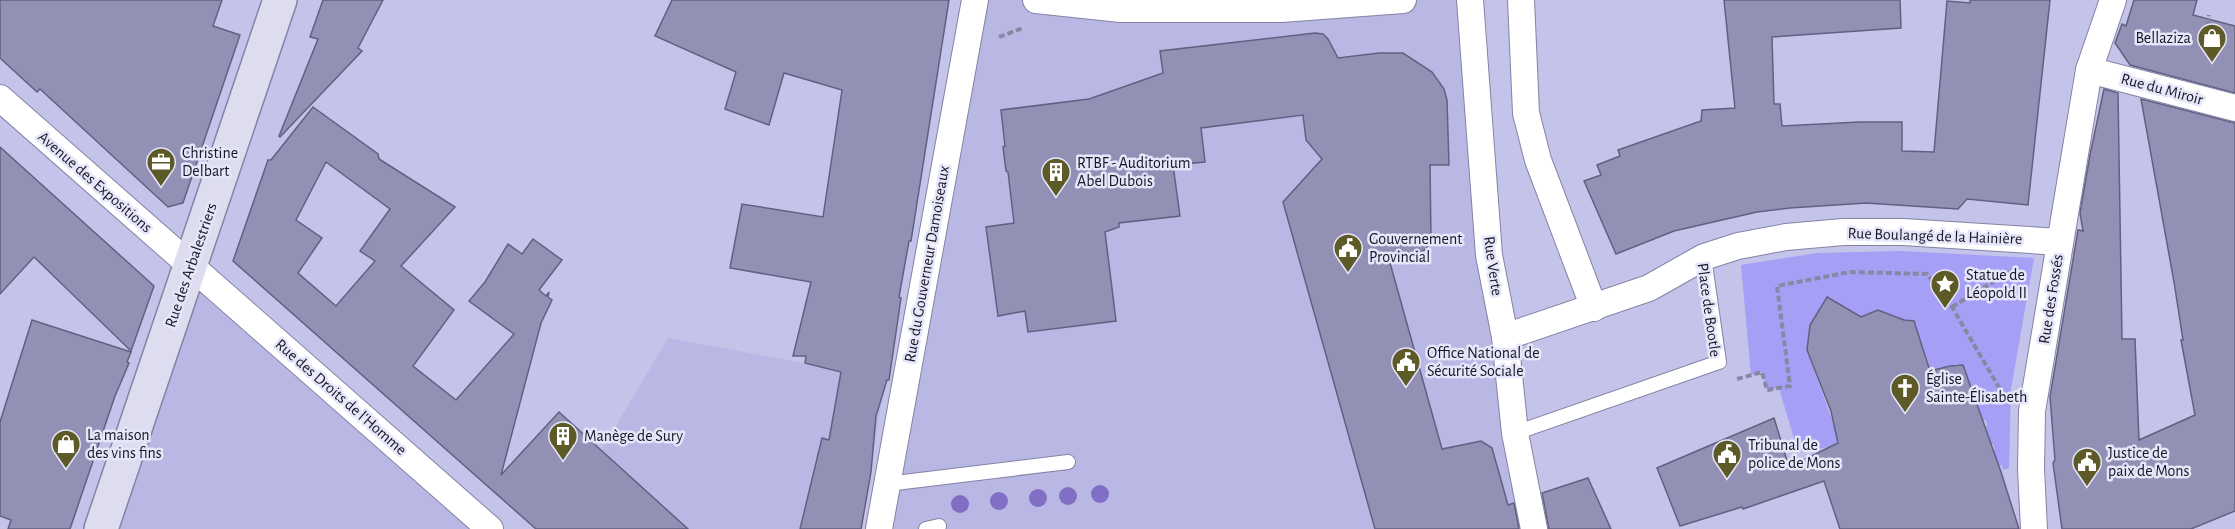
<svg xmlns="http://www.w3.org/2000/svg" width="2235" height="529" viewBox="0 0 2235 529" font-family="'Alegreya Sans',sans-serif">
<style>
.built{fill:#b9b7e4}
.green{fill:#a59ff5}
.building{fill:#9291b5;stroke:#626081;stroke-width:1.5;fill-rule:evenodd}
.lines{fill:none;stroke-linecap:round;stroke-linejoin:round}
.service-casing{stroke:#8483a6;stroke-width:16}
.minor-casing{stroke:#8483a6;stroke-width:28}
.secondary-casing{stroke:#8483a6;stroke-width:36}
.path{stroke:#8887a4;stroke-width:4;stroke-dasharray:6 3;stroke-linecap:butt}
.service{stroke:#fff;stroke-width:14}
.minor{stroke:#fff;stroke-width:26}
.secondary{stroke:#dedcef;stroke-width:33}
.tree{fill:#806fc4}
.labels{text-anchor:middle;dominant-baseline:central;stroke-width:5;stroke-linejoin:round;paint-order:stroke}
.poi-label{font-size:16px;fill:#171623;stroke:#e6e6fa;text-anchor:start}
.street-label{font-size:16px;fill:#171623;stroke:#e6e6fa}
</style>
<rect width="100%" height="100%" fill="#c4c3e9"/>
<g class="built">
<path d="M975,0H1470L1534,529H879Z"/>
<path d="M191,265L490,529H101Z"/>
<path d="M668,338L842,370L838,386L883,393L861,529H536L490,489L559,412L601,451Z"/>
</g>
<path class="green" d="M1901,251L2034,258L2011,389L2009,468L2003,470L2002,465L1997,467L1991,451L1995,449L1993,444L1989,445L1982,428L1987,426L1986,420L1980,422L1974,403L1980,401L1978,396L1972,398L1968,395L1957,364L1931,371L1914,321L1856,319L1847,309L1826,297L1810,325L1807,350L1840,442L1830,447L1798,452L1779,388L1767,390L1762,372L1751,375L1741,265L1817,253Z"/>
<g class="building">
<path d="M0,0H222L213,26L240,35L183,203L168,207L40,89L37,92L0,58Z"/>
<path d="M323,0H383L358,48L362,51L280,137L279,136L318,39L310,37Z"/>
<path d="M672,0H949L911,241H909L899,297L901,298L889,380H887L876,416L871,472L861,529H800L822,438L829,440L841,372L805,363L806,356H793L811,282L730,268L742,204L823,217L842,90L784,73L769,125L725,109L736,72L655,36Z"/>
<path d="M1724,0H1900L1901,28L1772,37L1774,104H1780L1782,126L1859,122H1902V151L1934,152L1947,1L1970,3V0H2050L2028,205L1967,199L1958,209L1866,203L1790,208L1757,212L1674,231L1616,254L1584,181L1601,175L1597,165L1620,156L1618,150L1701,121L1702,110L1735,108Z"/>
<path d="M2134,0H2197L2193,15L2235,26V93L2130,65L2115,43L2122,24L2126,26Z"/>
<path d="M1315,33L1323,34L1328,39L1338,58L1379,53H1403L1432,72L1444,89L1447,100L1449,165H1430L1431,240L1426,249L1418,254L1390,263L1442,449L1481,441L1492,448L1508,505L1514,503L1519,529H1375L1283,202L1322,159L1306,140L1303,115L1201,128L1205,162L1173,165L1180,216L1119,223V227L1105,232L1116,321L1028,332L1025,311L998,316L986,227L1014,223L1008,172L1006,171L1003,147L1005,146L1001,110L1089,99L1163,73L1160,51Z"/>
<path d="M2104,89L2118,93L2122,339H2135L2139,440L2195,415L2181,340H2183L2174,282L2141,99L2235,123V511L2191,529H2062L2053,463L2055,460L2050,397L2078,230L2083,231L2080,213L2090,155Z"/>
<path d="M313,107L378,154L379,159L455,207L401,266L454,310L413,366L456,400L514,334L469,301L485,282L508,244L522,254L533,239L562,260L539,290L546,296L549,292L548,297L552,300L541,323L501,475L559,412L688,529H536L233,261L268,160H271ZM326,162L390,209L360,251L375,261L336,306L298,273L322,238L296,220Z"/>
<path d="M0,147L154,286L131,351L34,257L0,294Z"/>
<path d="M1827,297L1861,317L1878,310L1904,320L1914,321L1930,371L1950,366L1963,365L2001,472L2019,529H1840L1824,481L1743,509L1742,507L1680,526L1657,468L1774,418L1789,467L1838,443L1831,411L1807,350L1810,325Z"/>
<path d="M32,320L131,352L127,362L129,363L115,396L70,529H8L11,520L0,516V422Z"/>
<path d="M1588,478L1611,529H1549L1542,493Z"/>
</g>
<g class="lines">
<g class="service-casing">
<g id="service">
<path d="M1515,433L1719,362L1704,257"/>
<path d="M887,484L1068,462"/>
<path d="M926,529L939,526"/>
</g>
</g>
<g class="minor-casing">
<g id="minor">
<path d="M1036,0L1121,9H1281L1403,0"/>
<path d="M1470,0L1489,255L1505,337L1515,433L1534,529"/>
<path d="M1521,0L1526,113L1538,160L1594,308"/>
<path d="M2089,70L2235,108"/>
<path d="M0,98L490,529"/>
<path d="M1505,337L1649,288L1704,257L1738,246L1786,237L1843,232H1903L2060,242"/>
<path d="M879,529L975,0"/>
<path d="M2034,529L2031,469L2032,411L2089,70L2113,0"/>
</g>
</g>
<g class="secondary-casing">
<path id="secondary" d="M101,529L280,0"/>
</g>
<g class="path">
<path d="M2206,34L2209,15"/>
<path d="M999,37L1023,28"/>
<path d="M1952,307L2013,270"/>
<path d="M1737,379L1762,372L1767,390L1790,386L1777,286L1850,272L1927,274L1952,307L2004,396"/>
</g>
<use href="#service" class="service"/>
<use href="#minor" class="minor"/>
<use href="#secondary" class="secondary"/>
</g>
<g class="tree">
<circle cx="1100" cy="494" r="9"/>
<circle cx="1068" cy="496" r="9"/>
<circle cx="1038" cy="498" r="9"/>
<circle cx="999" cy="501" r="9"/>
<circle cx="960" cy="504" r="9"/>
</g>
<defs>
<g id="shop-pin" transform="scale(1.5)"><path d="M0 17L-7.5 6A9.5 9.5 0 1 1 7.5 6Z" fill="#5d5a27" stroke="#e6e6fa"/><path d="M-5-2.5h2.3a2.7 3.5 0 0 1 5.4 0H5L5.5 6h-11ZM-1.5-2.5h3a1.5 2.3 0 0 0-3 0Z" fill="#fff"/></g>
<g id="office-pin" transform="scale(1.5)"><path d="M0 17L-7.5 6A9.5 9.5 0 1 1 7.5 6Z" fill="#5d5a27" stroke="#e6e6fa"/><path d="M-6-3h4V-5.5h4V-3h4V5H-6ZM-1-4.5V-3h2v-1.5ZM-6 0V1H6V0Z" fill="#fff"/></g>
<g id="building-pin" transform="scale(1.5)"><path d="M0 17L-7.5 6A9.5 9.5 0 1 1 7.5 6Z" fill="#5d5a27" stroke="#e6e6fa"/><path d="M-4-6H4V6H1V3H-1V6H-4ZM-2.5-4.3h1.7v1.8h-1.7ZM.8-4.3h1.7v1.8H.8ZM-2.5-1h1.7V.8h-1.7ZM.8-1h1.7V.8H.8Z" fill="#fff"/></g>
<g id="civic-pin" transform="scale(1.5)"><path d="M0 17L-7.5 6A9.5 9.5 0 1 1 7.5 6Z" fill="#5d5a27" stroke="#e6e6fa"/><path d="M-.6-6.5H3V-4.5H.6V-3L4-1V1h2V6H-6V1h2V-1L-.6-3ZM-1.2 2.5V6h2.4V2.5Z" fill="#fff"/></g>
<g id="sight-pin" transform="scale(1.5)"><path d="M0 17L-7.5 6A9.5 9.5 0 1 1 7.5 6Z" fill="#5d5a27" stroke="#e6e6fa"/><path d="M0-6L1.8-2.2L6-1.7L2.9 1.2L3.7 5.4L0 3.3L-3.7 5.4L-2.9 1.2L-6-1.7L-1.8-2.2Z" fill="#fff"/></g>
<g id="church-pin" transform="scale(1.5)"><path d="M0 17L-7.5 6A9.5 9.5 0 1 1 7.5 6Z" fill="#5d5a27" stroke="#e6e6fa"/><path d="M-1.2-6h2.4v3.5h3.3v2.4h-3.3V6h-2.4V-.1h-3.3v-2.4h3.3Z" fill="#fff"/></g>
</defs>
<g fill-rule="evenodd">
<use href="#shop-pin" x="2212" y="38"/>
<use href="#office-pin" x="161" y="162"/>
<use href="#building-pin" x="1056" y="172"/>
<use href="#civic-pin" x="1348" y="248"/>
<use href="#sight-pin" x="1945" y="284"/>
<use href="#civic-pin" x="1406" y="362"/>
<use href="#church-pin" x="1905" y="388"/>
<use href="#building-pin" x="563" y="436"/>
<use href="#shop-pin" x="66" y="444"/>
<use href="#civic-pin" x="1727" y="454"/>
<use href="#civic-pin" x="2087" y="462"/>
</g>
<g class="labels">
<g class="poi-label">
<text x="2191" y="38" text-anchor="end">Bellaziza</text>
<text x="182" y="153">Christine<tspan x="182" dy="18">Delbart</tspan></text>
<text x="1077" y="163">RTBF - Auditorium<tspan x="1077" dy="18">Abel Dubois</tspan></text>
<text x="1369" y="239">Gouvernement<tspan x="1369" dy="18">Provincial</tspan></text>
<text x="1966" y="275">Statue de<tspan x="1966" dy="18">Léopold II</tspan></text>
<text x="1427" y="353">Office National de<tspan x="1427" dy="18">Sécurité Sociale</tspan></text>
<text x="1926" y="379">Église<tspan x="1926" dy="18">Sainte-Élisabeth</tspan></text>
<text x="87" y="435">La maison<tspan x="87" dy="18">des vins fins</tspan></text>
<text x="584" y="436">Manège de Sury</text>
<text x="1748" y="445">Tribunal de<tspan x="1748" dy="18">police de Mons</tspan></text>
<text x="2108" y="453">Justice de<tspan x="2108" dy="18">paix de Mons</tspan></text>
</g>
<g class="street-label">
<text transform="translate(2162 89) rotate(15)">Rue du Miroir</text>
<text transform="translate(95 182) rotate(41)">Avenue des Expositions</text>
<text transform="translate(1935 236) rotate(2)">Rue Boulangé de la Hainière</text>
<text transform="translate(927 264) rotate(-80)">Rue du Gouverneur Damoiseaux</text>
<text transform="translate(191 265) rotate(-71)">Rue des Arbalestriers</text>
<text transform="translate(1493 266) rotate(82)">Rue Verte</text>
<text transform="translate(2051 299) rotate(-81)">Rue des Fossés</text>
<text transform="translate(1709 310) rotate(82)">Place de Bootle</text>
<text transform="translate(341 397) rotate(41)">Rue des Droits de l'Homme</text>
</g>
</g>
</svg>
